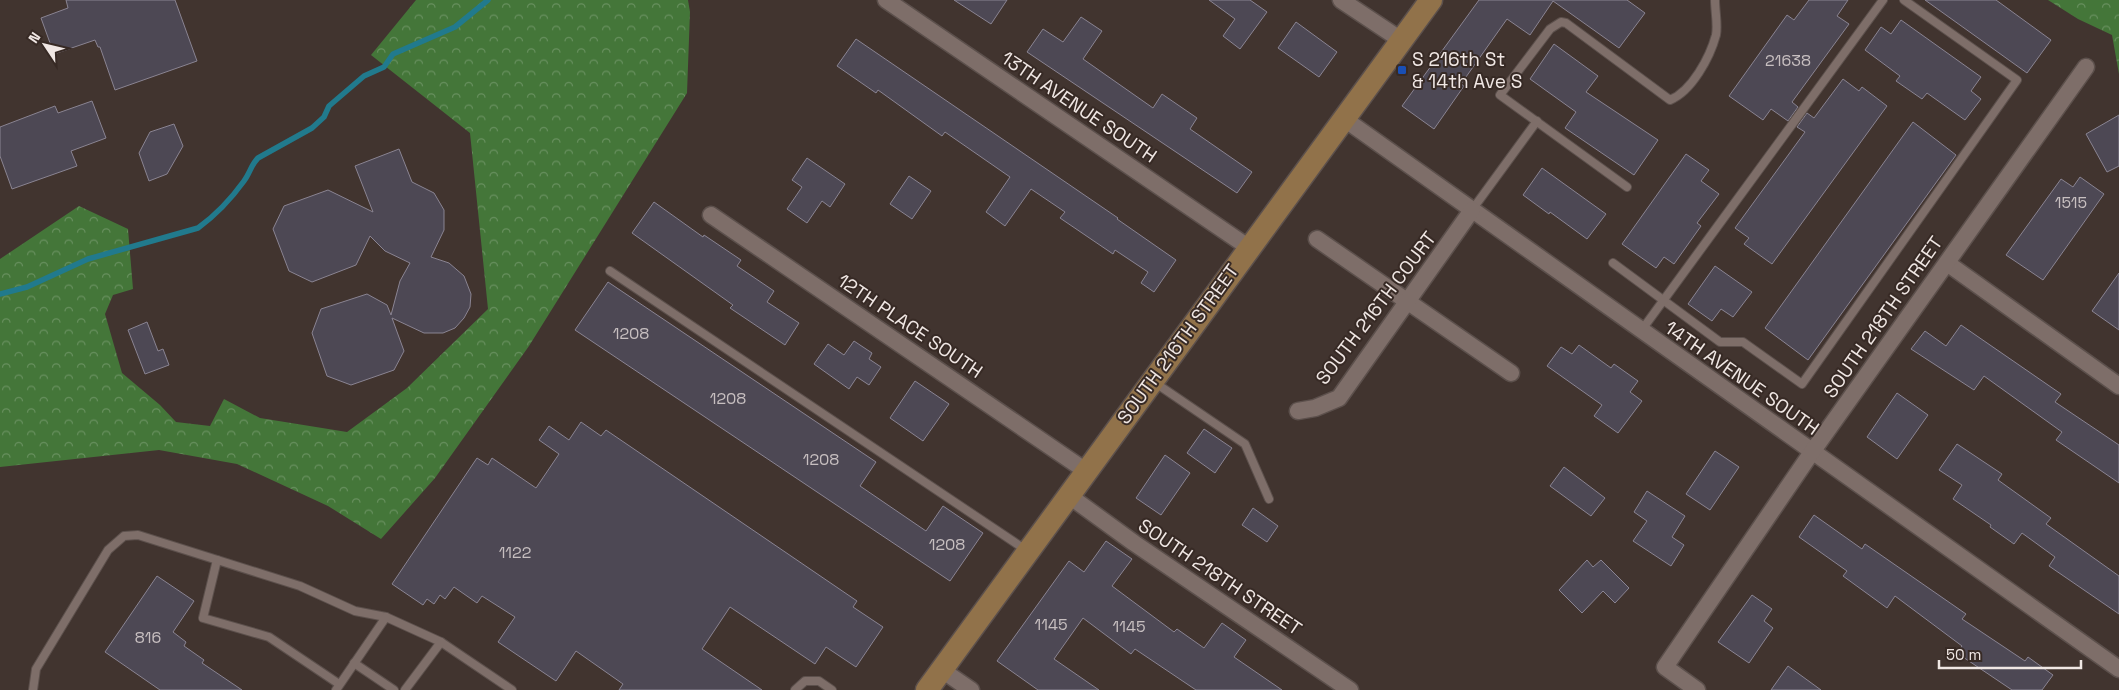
<svg xmlns="http://www.w3.org/2000/svg" width="2119" height="690" viewBox="0 0 2119 690" font-family="'Space Grotesk',sans-serif">
<style>
.forest{fill:url(#forest-crowns)}
.lines{fill:none;stroke-linecap:round;stroke-linejoin:round}
.stream{stroke:#217a8d;stroke-width:5.5}
.building{fill:#4d4854;stroke:#8a8492}
.lane-casing{stroke:#5c504c;stroke-width:10}
.street-casing{stroke:#5c504c;stroke-width:19}
.secondary-casing{stroke:#5c504c;stroke-width:25}
.lane{stroke:#7e6e69;stroke-width:8}
.street{stroke:#7e6e69;stroke-width:16}
.secondary{stroke:#91724a;stroke-width:22}
.transit-dot{fill:#1a4fb4;stroke:#372a25;stroke-width:2}
.labels{text-anchor:middle;dominant-baseline:central;stroke-width:4;stroke-linejoin:round;paint-order:stroke}
.number-label{font-size:16px;fill:#c7bfc0}
.poi-label{font-size:19px;fill:#f0e7e4;stroke:#372a25;text-anchor:start}
.street-label{font-size:19px;fill:#f0e7e4;stroke:#372a25}
</style>
<defs>
<pattern id="forest-crowns" width="20" height="18" patternUnits="userSpaceOnUse" patternTransform="scale(1.25)"><rect width="20" height="18" fill="#447639"/><path d="M2 6a3 3 0 1 1 6 0M12 15a3 3 0 1 1 6 0" fill="none" stroke="#68905f"/></pattern>
</defs>
<rect width="100%" height="100%" fill="#41342f"/>
<g class="forest">
<path d="M416,0H688L690,12L687,93L529,346L435,478L381,539L328,506L237,464L159,450L0,467V259L79,206L128,229L133,289L113,295L105,314L122,373L160,405L176,422L210,426L224,399L260,418L347,432L407,388L488,309L470,133L371,55Z"/>
<path d="M2048,0H2119V74L2112,35L2078,19Z"/>
</g>
<g class="lines">
<path class="stream" d="M0,294L27,287L88,259L198,228C216,215 231,199 244,181C250,173 251,165 258,158L312,128L324,117L329,106L364,76L384,67L393,54L455,27L488,0"/>
</g>
<g class="building">
<path d="M66,0H175L197,61L115,90L100,47H98L95,40L54,54L41,18L68,8Z"/>
<path d="M954,0H1007L991,24Z"/>
<path d="M1209,0H1250L1267,12L1240,49L1223,36L1235,19Z"/>
<path d="M1479,0H1627L1645,13L1619,48L1553,1L1530,35L1507,19L1461,84L1464,86L1434,129L1402,106Z"/>
<path d="M1809,0H1848L1837,16L1849,24L1792,102L1798,107L1788,121L1771,109L1763,120L1729,96L1787,15L1794,20Z"/>
<path d="M1925,0H1996L2051,40L2027,73Z"/>
<path d="M1081,17L1102,31L1083,59L1153,108L1162,94L1197,118L1190,129L1252,172L1237,193L1027,52L1043,29L1063,42Z"/>
<path d="M1901,20L1981,77L1971,91L1981,99L1965,120L1927,93L1922,99L1896,81L1900,76L1865,50L1881,27L1891,34Z"/>
<path d="M1296,22L1337,52L1319,77L1278,48Z"/>
<path d="M856,39L1118,218L1117,219L1176,260L1154,292L1141,283L1148,272L1115,250L1113,254L1060,218L1065,212L1031,189L1005,226L986,212L1010,177L945,132L942,136L878,90L876,93L837,66Z"/>
<path d="M1554,44L1598,76L1586,92L1658,140L1634,175L1565,128L1576,112L1530,79Z"/>
<path d="M1843,79L1859,91L1862,87L1887,106L1772,264L1744,244L1749,238L1735,228L1805,132L1797,127L1807,113L1814,118Z"/>
<path d="M92,101L106,138L71,151L77,166L12,189L0,156V127L55,106L58,113Z"/>
<path d="M2119,115V166L2107,172L2086,134Z"/>
<path d="M1913,122L1956,155L1808,360L1765,328Z"/>
<path d="M174,124L183,146L167,174L149,181L139,153L150,132Z"/>
<path d="M399,149L412,182L434,193L444,210V230L431,257L449,263L464,276L471,294L470,307L464,318L455,328L443,333H424L392,318L404,351L394,370L351,385L327,376L312,333L321,309L367,294L387,305L391,315L400,281L410,263L385,251L370,236L356,265L312,282L289,271L273,229L284,206L328,190L373,212L355,166Z"/>
<path d="M1686,154L1709,170L1701,181L1719,194L1697,223L1701,226L1674,264L1664,257L1656,268L1622,244Z"/>
<path d="M807,158L845,184L830,207L822,201L807,223L787,209L802,187L792,180Z"/>
<path d="M1542,168L1606,214L1587,239L1550,212L1549,214L1523,195Z"/>
<path d="M909,176L931,191L912,219L890,204Z"/>
<path d="M2080,177L2104,194L2043,280L2006,255L2061,179L2073,187Z"/>
<path d="M654,202L703,237L704,235L741,260L737,266L774,291L767,302L799,323L785,345L730,308L733,305L632,233Z"/>
<path d="M1715,266L1752,292L1733,317L1721,309L1712,321L1688,304Z"/>
<path d="M2119,273V330L2092,311Z"/>
<path d="M608,282L876,462L860,486L926,531L943,506L983,533L950,581L575,330Z"/>
<path d="M147,322L158,351L163,349L169,365L145,374L128,330Z"/>
<path d="M1961,325L2061,394L2055,402L2119,445V483L2056,440L2062,432L1984,376L1974,390L1911,349L1925,331L1946,346Z"/>
<path d="M854,341L872,353L869,359L881,367L869,385L857,377L849,389L814,364L828,344L844,355Z"/>
<path d="M1579,345L1611,368L1614,364L1638,381L1630,392L1642,401L1618,433L1594,416L1602,405L1547,366L1561,347L1572,354Z"/>
<path d="M915,381L949,404L923,441L890,418Z"/>
<path d="M1897,393L1928,415L1897,459L1867,437Z"/>
<path d="M581,422L601,436L606,430L857,601L853,607L883,627L856,667L826,647L815,664L730,607L702,649L762,690H619L623,684L576,651L556,681L498,642L515,617L482,596L477,603L454,587L445,599L440,595L434,604L427,599L423,605L392,584L477,458L488,465L492,458L536,488L559,454L539,440L549,426L569,440Z"/>
<path d="M1204,429L1232,448L1215,473L1187,453Z"/>
<path d="M1957,444L2002,474L1998,480L2051,518L2046,524L2119,576V614L2049,566L2055,557L2022,533L2014,544L1990,527L1991,525L1953,499L1962,485L1939,470Z"/>
<path d="M1715,451L1739,467L1710,510L1686,494Z"/>
<path d="M1165,455L1190,473L1161,515L1136,498Z"/>
<path d="M1564,467L1605,498L1591,516L1550,486Z"/>
<path d="M1647,491L1685,516L1672,537L1684,545L1671,566L1633,541L1647,521L1634,512Z"/>
<path d="M1253,508L1278,526L1267,542L1242,525Z"/>
<path d="M1814,515L1862,549L1865,544L1966,614L1962,619L2025,661L2028,657L2053,675L2042,690H2012L1957,653L1962,646L1895,596L1887,608L1843,576L1847,571L1799,537Z"/>
<path d="M1106,541L1132,559L1112,586L1174,632L1177,629L1204,648L1222,623L1246,640L1234,657L1282,690H1196L1135,649L1131,654L1083,618L1054,659L1099,690H1038L997,661L1069,561L1084,572Z"/>
<path d="M1587,560L1593,567L1601,560L1629,588L1615,603L1603,591L1582,613L1559,590Z"/>
<path d="M157,576L194,601L173,632L186,642L184,646L204,660L202,663L242,690H160L105,652Z"/>
<path d="M1752,595L1772,609L1764,621L1773,628L1749,663L1718,642Z"/>
<path d="M1788,666L1821,690H1771Z"/>
</g>
<g class="lines">
<g class="lane-casing">
<g id="lane">
<path d="M1627,187L1500,95L1550,29L1561,22L1566,23L1670,100C1692,91 1710,57 1716,35C1718,25 1715,11 1715,0"/>
<path d="M1472,210L1537,121"/>
<path d="M1613,263L1720,342H1743L1802,384L2017,80L1904,0"/>
<path d="M610,271L1026,550"/>
<path d="M1641,331L1883,0"/>
<path d="M1154,382L1245,444L1269,499"/>
<path d="M217,560L203,618L269,637L339,684"/>
<path d="M354,663L394,690"/>
<path d="M33,690L36,669L108,550L124,536L138,535L300,586L355,611L386,617L441,642L512,690"/>
<path d="M336,690L386,617"/>
<path d="M405,690L441,642"/>
<path d="M795,690L805,681H819L832,690"/>
</g>
</g>
<g class="street-casing">
<g id="street">
<path d="M886,0L1248,247"/>
<path d="M1341,0L1401,40"/>
<path d="M1343,118L2119,669"/>
<path d="M711,215L1086,471"/>
<path d="M1317,239L1511,373"/>
<path d="M1947,263L2119,386"/>
<path d="M1298,411L1315,408L1339,398L1472,210"/>
<path d="M1068,495L1134,543L1350,690"/>
<path d="M942,670L971,690"/>
<path d="M1697,690L1665,667L1812,452L2086,67"/>
</g>
</g>
<g class="secondary-casing">
<path id="secondary" d="M927,690L1431,0"/>
</g>
<use href="#lane" class="lane"/>
<use href="#street" class="street"/>
<use href="#secondary" class="secondary"/>
</g>
<rect class="transit-dot" x="1397" y="65" width="10" height="10" rx="2.5"/>
<g class="labels">
<g class="number-label">
<text x="1788" y="60">21638</text>
<text x="2071" y="202">1515</text>
<text x="631" y="333">1208</text>
<text x="728" y="398">1208</text>
<text x="821" y="459">1208</text>
<text x="947" y="544">1208</text>
<text x="515" y="552">1122</text>
<text x="1051" y="624">1145</text>
<text x="1129" y="626">1145</text>
<text x="148" y="637">816</text>
</g>
<g class="poi-label">
<text x="1412" y="59">S 216th St<tspan x="1412" dy="22">&amp; 14th Ave S</tspan></text>
</g>
<g class="street-label">
<text transform="translate(1079 107) rotate(34)">13TH AVENUE SOUTH</text>
<text transform="translate(1376 308) rotate(-53)">SOUTH 216TH COURT</text>
<text transform="translate(1883 317) rotate(-55)">SOUTH 218TH STREET</text>
<text transform="translate(910 326) rotate(34)">12TH PLACE SOUTH</text>
<text transform="translate(1178 344) rotate(-54)">SOUTH 216TH STREET</text>
<text transform="translate(1742 378) rotate(35)">14TH AVENUE SOUTH</text>
<text transform="translate(1220 577) rotate(34)">SOUTH 218TH STREET</text>
</g>
</g>
<g transform="translate(45 45) rotate(305)" stroke="#372a25" stroke-width="4" paint-order="stroke">
<path d="M0-4L9 19L0 12L-9 19Z" fill="#f0e7e4"/>
<text y="-8" font-size="14" font-weight="bold" text-anchor="middle" fill="#f0e7e4">N</text>
</g>
<path d="M1939 660v8h142v-8" fill="none" stroke="#f0e7e4" stroke-width="2.5"/>
<text x="1946" y="660" font-size="15" fill="#f0e7e4" stroke="#372a25" stroke-width="4" paint-order="stroke">50 m</text>
</svg>
